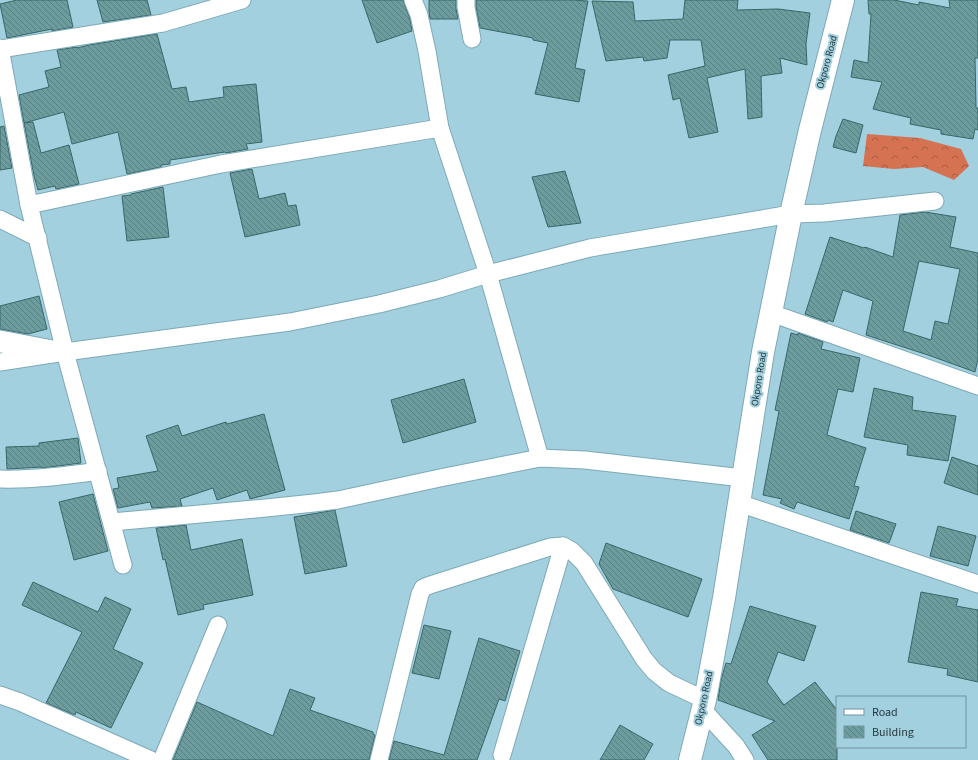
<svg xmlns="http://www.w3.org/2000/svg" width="978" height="760" viewBox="0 0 978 760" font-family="'Source Sans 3',sans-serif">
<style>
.forest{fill:url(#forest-crowns)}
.building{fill:url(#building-back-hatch);stroke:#386769;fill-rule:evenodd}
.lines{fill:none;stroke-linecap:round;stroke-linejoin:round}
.minor-casing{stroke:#7da9b7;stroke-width:19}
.secondary-casing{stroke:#7da9b7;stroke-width:24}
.minor{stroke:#fff;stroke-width:17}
.secondary{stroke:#fff;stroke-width:22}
.labels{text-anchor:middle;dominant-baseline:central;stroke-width:4;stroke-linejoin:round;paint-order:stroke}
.street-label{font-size:10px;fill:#273a3f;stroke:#a3d0de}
</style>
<defs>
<pattern id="forest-crowns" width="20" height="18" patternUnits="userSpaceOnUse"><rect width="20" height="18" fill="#d47251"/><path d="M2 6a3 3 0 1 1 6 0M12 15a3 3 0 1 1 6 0" fill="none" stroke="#ac5f45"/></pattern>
<pattern id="building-back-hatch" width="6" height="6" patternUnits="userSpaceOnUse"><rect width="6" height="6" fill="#6d9c9e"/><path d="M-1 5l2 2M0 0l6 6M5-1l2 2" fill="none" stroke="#5a8082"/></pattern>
</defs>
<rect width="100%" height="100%" fill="#a3d0de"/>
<path class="forest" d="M867,134L920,138L961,149L969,166L954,180L923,167L894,169L863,166Z"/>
<g class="building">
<path d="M17,0H67L73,27L52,31V29L7,38L0,4Z"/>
<path d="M97,0H147L151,15L103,22Z"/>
<path d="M362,0H403L410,19L412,31L377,43Z"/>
<path d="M429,0H456V9L458,19H430L429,12Z"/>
<path d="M476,0H572L588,1L575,68L585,70L579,102L535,94L548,43L533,40V38L480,28L476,6Z"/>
<path d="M685,0H738L737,10L778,9L810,13L806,44L807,65L780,58L782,73L761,76L762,117L748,119L745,69L707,78L718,132L689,138L680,98L673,100L668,75L705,66L701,40H670L667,58L644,61L643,57L606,61L592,1L633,2L635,21L683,19Z"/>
<path d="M868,0H894L919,5V2L950,8L949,0H978V58H975L976,108H978V130L975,129L973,139L941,134V130L910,124L911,118L873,109L882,82L851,77L854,60L868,63L871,14H869Z"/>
<path d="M157,34L172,89L186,87L189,102L224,97L223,87L256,84L262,142L246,144L248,149L226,153L225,152L170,160V164L161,165V167L127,174L118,132L72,144L64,112L24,123L19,95L49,87L45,71L61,67L57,50L77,47V48L89,45Z"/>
<path d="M843,119L863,125L856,153L833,147L836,136Z"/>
<path d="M33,122L41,153L69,145L79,184L56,189L55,186L38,190L34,176L24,123Z"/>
<path d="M4,126L12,168L0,170V127Z"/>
<path d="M252,169L259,199L285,193L288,206L296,205L300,225L245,237L230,173Z"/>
<path d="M565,171L581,223L548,227L532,177Z"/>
<path d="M163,187L169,237L127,241L122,196L131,195V194Z"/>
<path d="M925,212L956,217L950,247L978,253V359L975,372L928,355L866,335L873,301L843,290L833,322L828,320L827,322L805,314L830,237L864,248L865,247L893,257L900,215ZM919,261L960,269L948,324L935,321L931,340L903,331Z"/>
<path d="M39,296L47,329L28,334L0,329V306Z"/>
<path d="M791,333L798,335V333L823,342L821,349L860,358L853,392L838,389L827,435L866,448L854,486L859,487L849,519L797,502L794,509L780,503L782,499L763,495L779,411L775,410Z"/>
<path d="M464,379L476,422L403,443L391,400Z"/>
<path d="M874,388L913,397L912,410L956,416L948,461L907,455L908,445L864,437Z"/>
<path d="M264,414L285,490L250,499L247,490L217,500L213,488L180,499L182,506L152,508L150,502L118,508L113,489L119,488L117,478L158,471L146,436L178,425L182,436L226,422L227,424Z"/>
<path d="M78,438L81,463L42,468V467L7,469L6,447L39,446V443Z"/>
<path d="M952,457L978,466V495L944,483Z"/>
<path d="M93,494L108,551L74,560L59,502Z"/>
<path d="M335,510L347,566L305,574L294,517L318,513Z"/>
<path d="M856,511L896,524L889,543L850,530Z"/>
<path d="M186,525L191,550L242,539L253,595L203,605L204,609L178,615L165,559L163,560L156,528Z"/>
<path d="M938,526L976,536L968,566L930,556Z"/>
<path d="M606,543L702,579L688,617L613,589L599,564Z"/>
<path d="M33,582L98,612L105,597L131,609L113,649L143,663L111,728L76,712L75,715L46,703L82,632L22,605Z"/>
<path d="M921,592L958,599L956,606L978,610V682L947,675L948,669L908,662Z"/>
<path d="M750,606L816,626L804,661L778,652L767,682L784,705L815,682L837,710V760H768L752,735L775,721L718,700L721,680L726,663L731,664Z"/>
<path d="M424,625L451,631L439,679L412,673Z"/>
<path d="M479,638L520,651L505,701L499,699L477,760H389L394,741L444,755Z"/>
<path d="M290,689L315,698L310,710L373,732V734L375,735L369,760H173L197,702L273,736Z"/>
<path d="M620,725L653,744L644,760H600Z"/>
</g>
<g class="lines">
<g class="minor-casing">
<g id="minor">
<path d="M413,0L419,15L427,51L440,128L488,274L540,458"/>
<path d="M466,0V7L472,39"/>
<path d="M0,48L29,205L65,352L123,565"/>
<path d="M0,49L163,23L242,0"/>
<path d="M29,205L221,164L440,128"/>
<path d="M0,219L38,238"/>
<path d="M771,313L978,386"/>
<path d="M0,339L53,349"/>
<path d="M0,344L44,349"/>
<path d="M0,362L65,352L290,322L379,304L439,289L488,274L590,248L791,214L824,213L935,201"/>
<path d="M0,479C33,480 65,476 98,471"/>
<path d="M739,503L978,584"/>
<path d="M112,522L266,508L314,503L338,500L440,478L540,458L585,460L743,478"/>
<path d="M0,695L20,702L151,760"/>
<path d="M702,709L736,746L745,760"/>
<path d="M502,755L563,546"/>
<path d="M162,760L218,625"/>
<path d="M379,760L420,594L423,588L430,585L550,547L563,546L572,551L584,563L644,659L654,671L669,683L705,700"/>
</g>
</g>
<g class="secondary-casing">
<path id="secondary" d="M690,760L705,700L724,598L763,352L791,214L810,130L843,0"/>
</g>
<use href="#minor" class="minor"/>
<use href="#secondary" class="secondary"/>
</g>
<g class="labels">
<g class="street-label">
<text transform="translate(827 62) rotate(-75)">Okporo Road</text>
<text transform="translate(759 379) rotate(-81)">Okporo Road</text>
<text transform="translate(704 698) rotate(-78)">Okporo Road</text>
</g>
</g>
<rect x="836" y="696" width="130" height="52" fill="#a3d0de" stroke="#71949e"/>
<rect x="844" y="709" width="20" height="6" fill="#ffffff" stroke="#71949e"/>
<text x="872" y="716" font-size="12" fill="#273a3f">Road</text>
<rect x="844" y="726" width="20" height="12" fill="url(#building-back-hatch)" stroke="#71949e"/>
<text x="872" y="736" font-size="12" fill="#273a3f">Building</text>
</svg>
